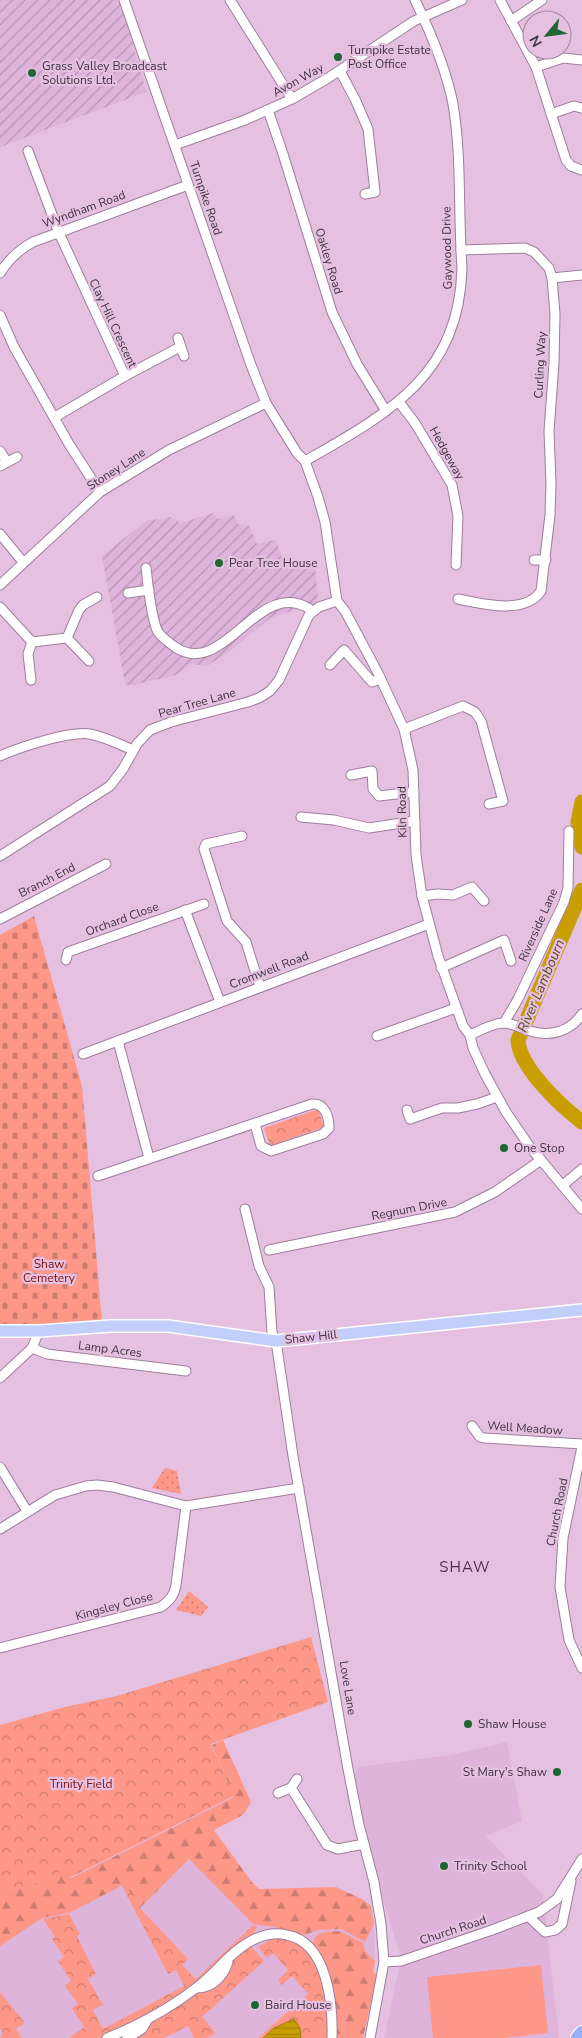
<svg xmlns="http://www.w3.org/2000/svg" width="582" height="2038" viewBox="0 0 582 2038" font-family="'Nunito Sans',sans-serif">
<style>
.built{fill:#dfb4da}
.industrial{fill:url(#industrial-furrows)}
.grass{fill:url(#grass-dots)}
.forest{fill:url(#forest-firs)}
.cemetery{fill:url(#cemetery-stones)}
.park{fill:url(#park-crowns)}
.pitch{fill:#fd9788}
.water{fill:url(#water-rules);stroke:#a07e13}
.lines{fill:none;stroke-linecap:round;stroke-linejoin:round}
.river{stroke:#c89e00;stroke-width:15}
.minor-casing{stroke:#9f7d9c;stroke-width:11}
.major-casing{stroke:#fff;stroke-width:14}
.highway-casing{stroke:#fff;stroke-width:16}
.minor{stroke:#fff;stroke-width:9}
.major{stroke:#c1cffa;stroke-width:11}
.highway{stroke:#97aff7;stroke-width:14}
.poi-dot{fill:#1e6633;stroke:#e5c0e1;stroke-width:2}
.labels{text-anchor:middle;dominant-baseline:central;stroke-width:4.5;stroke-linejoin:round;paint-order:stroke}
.poi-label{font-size:12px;fill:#413340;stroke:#e5c0e1;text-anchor:start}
.street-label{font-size:12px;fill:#413340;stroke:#e5c0e1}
.park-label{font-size:12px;fill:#7e140c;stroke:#e5c0e1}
.water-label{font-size:14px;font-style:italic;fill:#5d4c1a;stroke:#e5c0e1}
.quarter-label{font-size:15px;letter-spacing:1px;fill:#4d2f4b;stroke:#e5c0e1}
</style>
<defs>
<pattern id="industrial-furrows" width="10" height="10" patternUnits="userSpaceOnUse" patternTransform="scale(1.25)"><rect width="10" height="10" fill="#dfb4da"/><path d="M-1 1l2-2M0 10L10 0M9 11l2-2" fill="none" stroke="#b693b2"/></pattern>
<pattern id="grass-dots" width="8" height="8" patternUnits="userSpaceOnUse" patternTransform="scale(1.25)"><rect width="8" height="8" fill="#fd9788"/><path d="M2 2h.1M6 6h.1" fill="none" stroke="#ce7c71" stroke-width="1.8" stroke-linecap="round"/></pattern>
<pattern id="forest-firs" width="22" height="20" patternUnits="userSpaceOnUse" patternTransform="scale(1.25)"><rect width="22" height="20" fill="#fd9788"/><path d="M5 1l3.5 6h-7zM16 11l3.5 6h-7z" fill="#ce7c71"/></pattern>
<pattern id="cemetery-stones" width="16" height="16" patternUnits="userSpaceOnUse" patternTransform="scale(1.25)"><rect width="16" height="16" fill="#fd9788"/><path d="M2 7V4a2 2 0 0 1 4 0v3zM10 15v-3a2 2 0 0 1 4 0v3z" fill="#ce7c71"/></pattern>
<pattern id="park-crowns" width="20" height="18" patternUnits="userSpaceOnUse" patternTransform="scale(1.25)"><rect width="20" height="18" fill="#fd9788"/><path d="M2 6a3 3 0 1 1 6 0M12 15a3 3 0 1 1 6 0" fill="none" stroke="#ce7c71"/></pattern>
<pattern id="water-rules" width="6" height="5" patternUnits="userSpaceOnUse" patternTransform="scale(1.25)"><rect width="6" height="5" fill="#c89e00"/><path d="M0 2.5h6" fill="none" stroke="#a48104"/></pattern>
</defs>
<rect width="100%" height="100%" fill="#e5c0e1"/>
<g class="built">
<path d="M507,1742L522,1821L486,1836L543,1895L559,2038H384L401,1959L365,1837L357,1794L355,1775L358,1767L450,1755Z"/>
<path d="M185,1843L259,1892L370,1909L375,1940V1959L358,2038H0V1909Z"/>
</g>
<g class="industrial">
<path d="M0,0H121L146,92L0,147Z"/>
<path d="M213,513L218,519L234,515L238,524L249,526L257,544L276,540L285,567L315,566L318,600L312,605L270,618L229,652L207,666L191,664L176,675L129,686L125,684L102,556L146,521L171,517L181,523Z"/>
</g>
<g class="grass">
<path d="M165,1468L177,1471L181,1494L152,1488Z"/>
<path d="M189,1591L208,1607L201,1616L176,1610Z"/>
</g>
<g class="forest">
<path d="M223,1740L251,1802L243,1815L214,1830L251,1881L259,1889L336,1887L364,1900L371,1906L374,1924L365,1942L341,1929L318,1930L299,1937L276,1932L275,1927L253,1924L189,1859L142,1906L123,1885L69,1913L42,1918L0,1946V1893L40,1882L35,1834L71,1878L234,1797L212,1745Z"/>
<path d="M340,1931L363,1943L365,1951L375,1961L373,1972L377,1975L363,2038H334L313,1944C314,1930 329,1932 340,1931Z"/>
</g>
<path class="cemetery" d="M34,916L82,1086L102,1322L0,1325V935Z"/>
<g class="park">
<path d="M318,1109L324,1127L270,1146L264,1128Z"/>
<path d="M311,1637L328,1702L211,1744L234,1796L71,1877L57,1872L40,1882L0,1893V1725L65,1707L117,1696Z"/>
<path d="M124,1885L142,1906L140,1908L188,1959L182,1965L196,1979L253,1925L257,1926L254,1933L255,1939L197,1988L106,2038H69L84,2027L72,2008L78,2004L65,1986L71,1981L58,1961L64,1957L52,1939L55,1937L43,1919L69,1914L80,1934L77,1936L96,1974L88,1979L103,2005L93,2010L103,2029L184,1986L176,1970L168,1974L122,1886Z"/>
<path d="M284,1936L303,1944L324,1977L331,2038H258L308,1994L292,1976L282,1985L278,1980L288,1970L273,1953L267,1958L258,1947L275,1937Z"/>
<path d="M249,1943L264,1961L202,2017L216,2033L207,2038H194L188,2026L164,2038H128L148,2019Z"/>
<path d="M0,1992L25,2023L16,2029L22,2038H0L3,2032L0,2029Z"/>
</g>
<path class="pitch" d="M541,1965L548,2033L504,2038H433L427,1977Z"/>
<path class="water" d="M294,2019L300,2028L301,2038H263L274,2028Z"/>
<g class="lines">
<g class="river">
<path d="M582,802L578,822L582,847"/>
<path d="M582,890L518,1040C519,1067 561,1106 582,1122"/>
</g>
<g class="minor-casing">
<g id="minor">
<path d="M124,0L251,365L266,403L297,453L305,461L318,497L325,522L337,601L345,611L378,673L404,729L413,770L416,855L422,896L438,956L463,1026L470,1035L473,1048L485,1074L506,1112L530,1147L582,1209"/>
<path d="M230,0L292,99"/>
<path d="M500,0L536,67L566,160L571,166L582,170"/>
<path d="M511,21L542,0"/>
<path d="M536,67L563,58L582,60"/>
<path d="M340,71L355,99L368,129L375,192L365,194"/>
<path d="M268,110L283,154L332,312L357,364L386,411"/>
<path d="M551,114L574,106L581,108"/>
<path d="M175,145L245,120L292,99L328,78L414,21L462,0"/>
<path d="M28,151L59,233L125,376L55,417"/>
<path d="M0,273C9,259 18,250 33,242L188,185"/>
<path d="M552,278L582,275"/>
<path d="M0,315L14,347L69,444L100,492"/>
<path d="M178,338L184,356"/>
<path d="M125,376L180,347"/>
<path d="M399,402L415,423L452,485L458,516L456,565"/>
<path d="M0,451L7,462"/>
<path d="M305,461C389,413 459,376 462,268C458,214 462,158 453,104C446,68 431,33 415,0"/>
<path d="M0,466L17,457"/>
<path d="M0,534L23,562"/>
<path d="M534,560H546"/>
<path d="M146,568C148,584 151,619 158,632C162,638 170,643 175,647C225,681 259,572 313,611"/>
<path d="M0,585L100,492L169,450L266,403"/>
<path d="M128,593L149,590"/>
<path d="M458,599C483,604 525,615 541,591L550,515L551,484L549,431L554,363L555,314L552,278L549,268L534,252L525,248L461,250"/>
<path d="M0,607L32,642L28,654L31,680"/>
<path d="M67,638L79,610L83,605L97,597"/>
<path d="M32,642L67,638L89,661"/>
<path d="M330,665L344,650L372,682L380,679"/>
<path d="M404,729L463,706L475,712L481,721L503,801L489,804"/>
<path d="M0,756C20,747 69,731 90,734C105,737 119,744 133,750"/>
<path d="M351,775L372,771L373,789L379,796L414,792"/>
<path d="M301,817L334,820L369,828L415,821"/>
<path d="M242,836L206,844L204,849L227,921L246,942L260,987"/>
<path d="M0,856L110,786L123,769L137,744L150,730L171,722L248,702L259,698L270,691L279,680L309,615L319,607L337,601"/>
<path d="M422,896L438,894L453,895L472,887L484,901"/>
<path d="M185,910L220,1002"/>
<path d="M0,919L106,864"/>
<path d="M66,960L68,952L204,904"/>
<path d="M441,968L504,940L511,961"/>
<path d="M504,1023L518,999L564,902L568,888L569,831"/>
<path d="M470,1035C479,1031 493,1023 503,1023C512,1023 521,1028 530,1031C550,1037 570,1032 582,1014"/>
<path d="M377,1036L456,1008"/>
<path d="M118,1041L149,1158"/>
<path d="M83,1054L429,924"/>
<path d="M407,1110L410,1119L442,1108H458L477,1104L497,1097"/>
<path d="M98,1176L312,1104C325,1103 329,1117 329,1128L323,1134L271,1151L261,1146L255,1124"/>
<path d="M563,1185L582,1169"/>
<path d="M245,1209L259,1266L269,1287L272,1333L276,1341L293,1456L348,1769L359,1825L374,1882L381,1924L384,1962L370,2038"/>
<path d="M269,1250L455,1212L495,1192L541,1160"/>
<path d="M32,1348L47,1354L186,1371"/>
<path d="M0,1378L32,1348L39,1331"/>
<path d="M472,1426L480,1437L484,1438L582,1444"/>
<path d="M582,1447L563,1538L560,1587L569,1640L582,1668"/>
<path d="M0,1467L27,1511"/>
<path d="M0,1529L55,1495L86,1486L97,1485L113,1487L186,1506L299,1488"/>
<path d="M0,1648L161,1607C170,1600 174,1596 176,1585L186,1506"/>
<path d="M291,1788L327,1845L338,1849L364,1844"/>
<path d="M278,1793L291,1788L297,1779"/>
<path d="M528,1916L545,1932L555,1930L562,1924L571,1881"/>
<path d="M384,1962L401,1961L492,1930L539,1912L557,1899L582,1859"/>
<path d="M197,1988C212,1988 223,1977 228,1962"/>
<path d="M107,2038C139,2025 169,2009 196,1988C215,1974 230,1952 251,1941C262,1935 275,1932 287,1935C328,1943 333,2005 332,2038"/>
<path d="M127,2038L142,2029L148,2019"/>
</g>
</g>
<g class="major-casing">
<path id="major" d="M0,1331H39L111,1326H168L276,1341L582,1310"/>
</g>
<g class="highway-casing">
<path id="highway" d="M578,2038L582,2033"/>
</g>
<use href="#minor" class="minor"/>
<use href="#major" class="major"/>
<use href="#highway" class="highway"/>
</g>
<g class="poi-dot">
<circle cx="338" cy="57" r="5"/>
<circle cx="32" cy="73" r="5"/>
<circle cx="219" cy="563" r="5"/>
<circle cx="504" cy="1148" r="5"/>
<circle cx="468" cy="1724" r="5"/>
<circle cx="557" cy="1772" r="5"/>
<circle cx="444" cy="1866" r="5"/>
<circle cx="255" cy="2005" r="5"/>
</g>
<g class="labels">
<g class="poi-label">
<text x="348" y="50">Turnpike Estate<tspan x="348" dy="14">Post Office</tspan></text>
<text x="42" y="66">Grass Valley Broadcast<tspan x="42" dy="14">Solutions Ltd.</tspan></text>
<text x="229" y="563">Pear Tree House</text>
<text x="514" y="1148">One Stop</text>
<text x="478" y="1724">Shaw House</text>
<text x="547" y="1772" text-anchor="end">St Mary's Shaw</text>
<text x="454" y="1866">Trinity School</text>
<text x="265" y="2005">Baird House</text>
</g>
<g class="street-label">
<text transform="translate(298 80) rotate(-29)">Avon Way</text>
<text transform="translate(206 198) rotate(71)">Turnpike Road</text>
<text transform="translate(84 209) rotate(-20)">Wyndham Road</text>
<text transform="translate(447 248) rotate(-91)">Gaywood Drive</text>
<text transform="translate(329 261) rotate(73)">Oakley Road</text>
<text transform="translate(113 323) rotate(65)">Clay Hill Crescent</text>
<text transform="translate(540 365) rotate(-87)">Curling Way</text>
<text transform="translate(447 453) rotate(61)">Hedgeway</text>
<text transform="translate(116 469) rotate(-33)">Stoney Lane</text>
<text transform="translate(197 703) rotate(-16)">Pear Tree Lane</text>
<text transform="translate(402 812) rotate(-91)">Kiln Road</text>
<text transform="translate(47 880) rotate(-27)">Branch End</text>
<text transform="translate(122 919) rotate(-20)">Orchard Close</text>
<text transform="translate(538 925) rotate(-66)">Riverside Lane</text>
<text transform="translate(269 970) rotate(-21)">Cromwell Road</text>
<text transform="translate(409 1209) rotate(-11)">Regnum Drive</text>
<text transform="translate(311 1337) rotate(-6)">Shaw Hill</text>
<text transform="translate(110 1349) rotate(7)">Lamp Acres</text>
<text transform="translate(525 1428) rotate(4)">Well Meadow</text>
<text transform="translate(557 1512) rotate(-79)">Church Road</text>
<text transform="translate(114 1606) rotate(-15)">Kingsley Close</text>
<text transform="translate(348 1688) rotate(81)">Love Lane</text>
<text transform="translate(453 1930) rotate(-18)">Church Road</text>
</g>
<g class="park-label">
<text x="49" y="1264">Shaw<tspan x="49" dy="14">Cemetery</tspan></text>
<text x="81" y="1784">Trinity Field</text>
</g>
<g class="water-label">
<text transform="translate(541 986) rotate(-67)">River Lambourn</text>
</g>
<g class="quarter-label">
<text x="465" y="1567">SHAW</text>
</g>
</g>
<g transform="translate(547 35) rotate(241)"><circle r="24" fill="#e5c0e1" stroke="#a388a1"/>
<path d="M0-4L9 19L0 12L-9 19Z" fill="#1e6633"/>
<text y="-8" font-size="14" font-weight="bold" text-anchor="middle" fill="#413340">N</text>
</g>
</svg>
